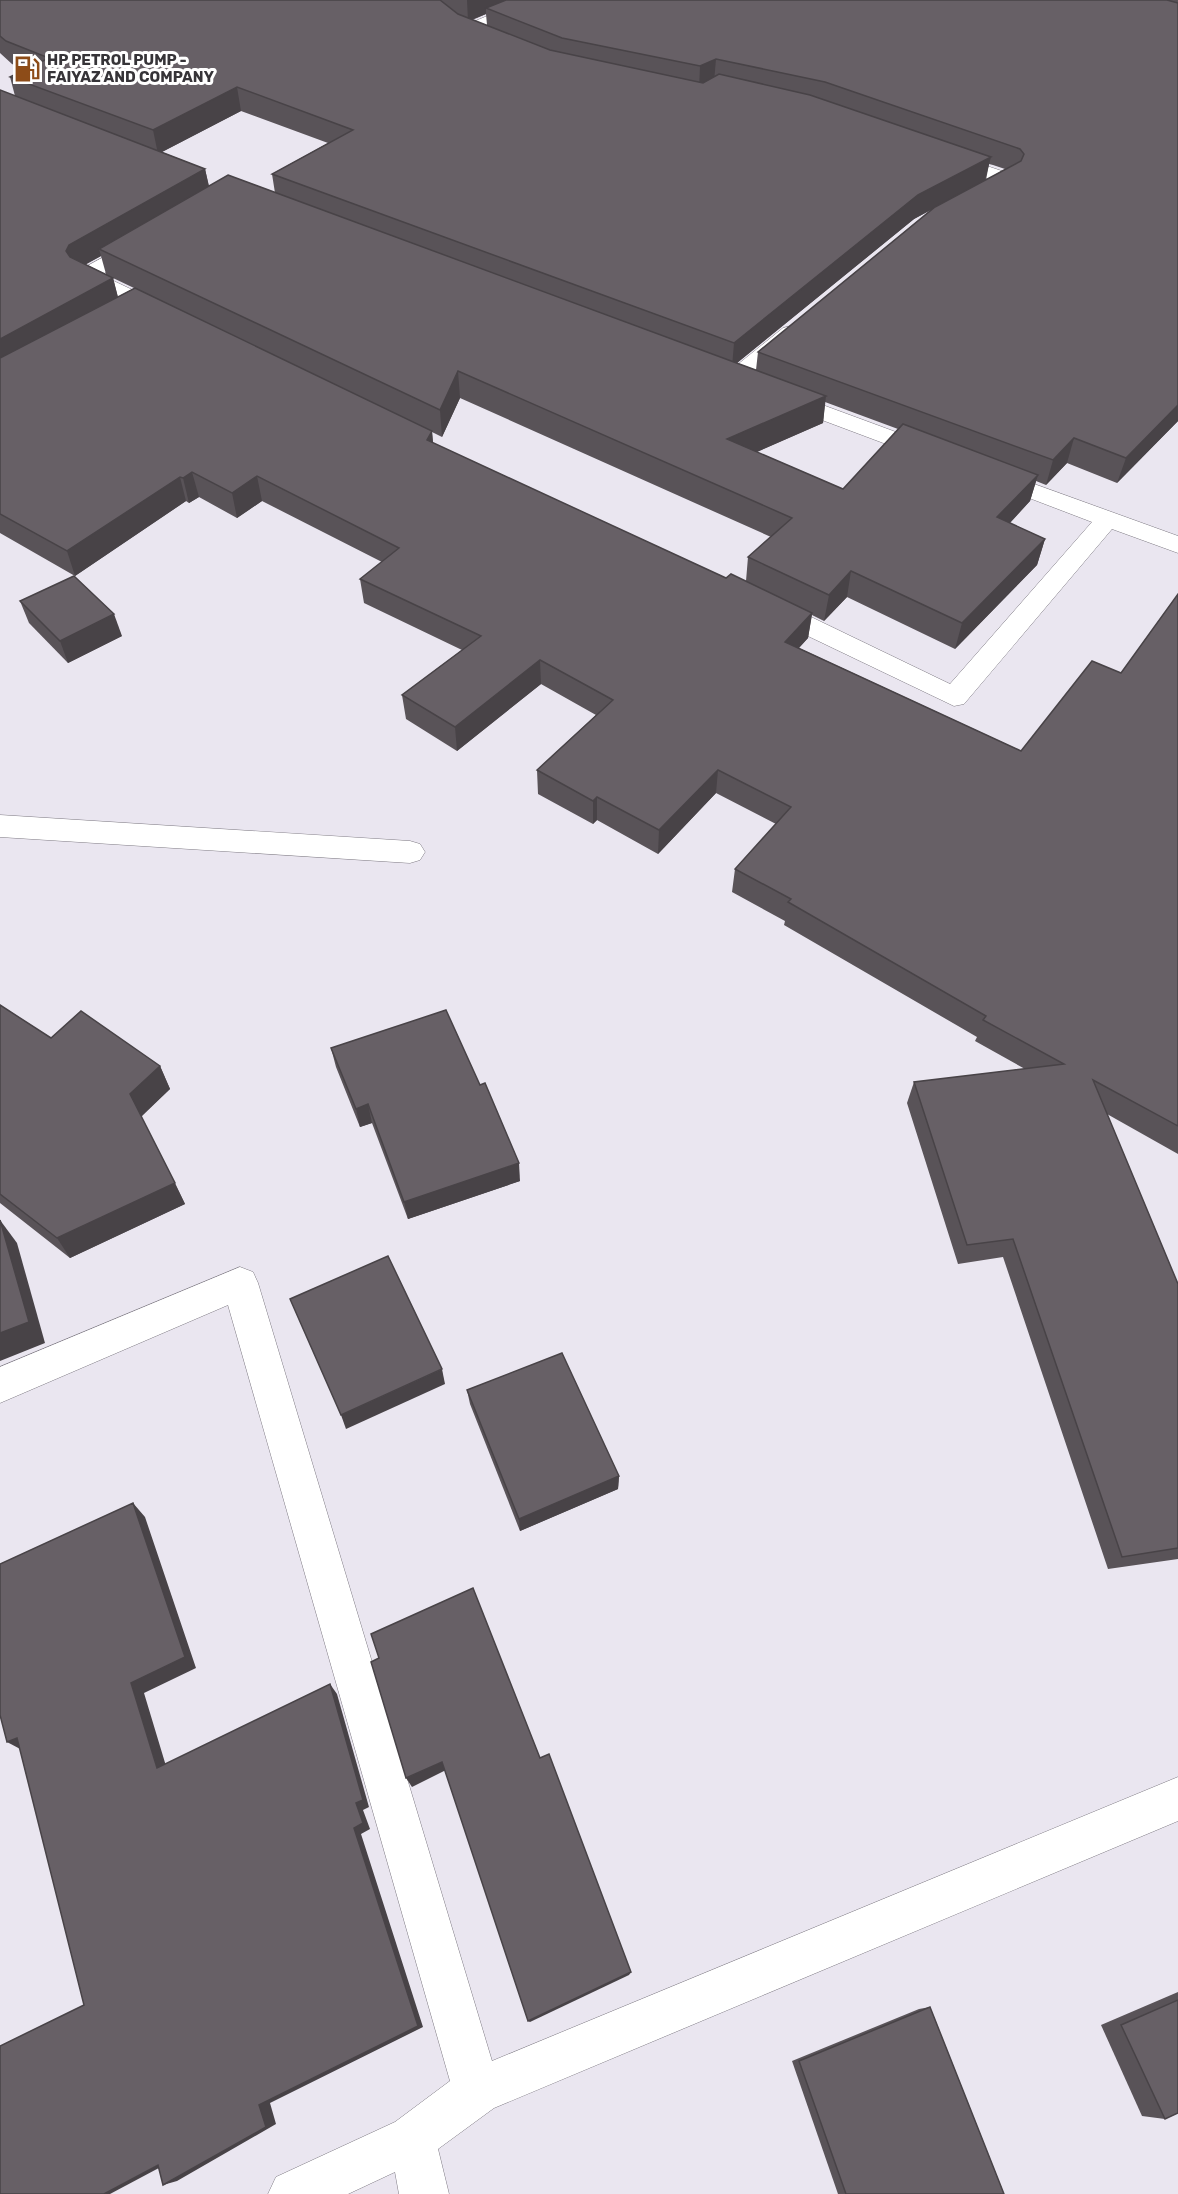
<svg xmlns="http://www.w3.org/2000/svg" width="1178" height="2194" viewBox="0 0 1178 2194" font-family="Rubik,sans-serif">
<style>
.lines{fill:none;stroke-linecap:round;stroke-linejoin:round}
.minor-casing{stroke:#7e7a83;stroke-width:1}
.minor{fill:#fff;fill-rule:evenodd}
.wall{fill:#595358;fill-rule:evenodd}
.shaded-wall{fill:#484347}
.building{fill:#676066;stroke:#484347;stroke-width:1.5}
.labels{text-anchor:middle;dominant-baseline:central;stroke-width:6;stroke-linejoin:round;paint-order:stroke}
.far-poi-label{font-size:15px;font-weight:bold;fill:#363438;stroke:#fff;text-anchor:start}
</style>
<rect width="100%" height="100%" fill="#eae6f0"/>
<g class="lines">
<g class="minor-casing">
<g id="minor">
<path d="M408,0C438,0 445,5 468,24L526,0H549L547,4L466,36C453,33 446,20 434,13C425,8 414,8 408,0Z"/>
<path d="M945,152L1014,175L1017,179L986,198H972L969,194L991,180L938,162L935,158Z"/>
<path d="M142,236L149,238L152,242L149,246L101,275L171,308L174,313L171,318H155L78,279L75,275L78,271Z"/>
<path d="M791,326L799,328L802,333L799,338L742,384H726L723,379L726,374L783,328Z"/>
<path d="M782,390L942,449L946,454L942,459H926L774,402L771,397L774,392Z"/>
<path d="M990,468L1178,536V553L1112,529L964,704L954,706L762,614L758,608L762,602L771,600L780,602L950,684L1092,522L982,480L978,475L982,470Z"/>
<path d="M0,815L410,841L420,844L425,852L420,860L410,863L0,837Z"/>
<path d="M240,1267L253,1272L258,1283L492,2061L1178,1777V1821L494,2108L438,2149L449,2194H399L395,2172L348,2194H268L276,2177L395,2122L450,2081L228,1305L0,1403V1367Z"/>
</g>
</g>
<use href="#minor" class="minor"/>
</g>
<g class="wall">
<path d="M0,0H1178V421L1117,483L1067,463L1046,485L1036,481L1030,501L1010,523L1045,539L1037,565L955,649L847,597L824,621L812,615L808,638L799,648L1021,751L1121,673L1178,594V1154L1107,1114L1178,1284V1559L1108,1569L1003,1257L958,1264L907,1103L914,1082L1025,1069L975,1041L977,1037L784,925L785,921L732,892L735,869L776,824L716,793L658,854L597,820L593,824L538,794L537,770L596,715L541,684L457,751L406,719L402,695L462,650L364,603L360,579L382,562L262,501L237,518L199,497L189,503L186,501L75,576L0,533V90L15,96L10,77L25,70L12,64L0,53ZM486,14L487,25L472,20L477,18ZM241,111L328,143L272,174L275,193L209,186L205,169L162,152ZM989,164L993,165L1005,169L986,180ZM931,210L758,352L756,370L737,363L914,219ZM101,256L106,274L85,264ZM113,278L134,288L118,297ZM460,398L771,537L748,557L746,581L726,578L433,443L432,432L442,437ZM825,402L898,429L843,489L756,452L823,423Z"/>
<path d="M20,601L122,636L68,663L29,623Z"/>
<path d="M0,1005L51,1038L160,1066L170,1089L141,1116L185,1204L70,1258L0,1203Z"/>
<path d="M331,1048L520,1181L408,1219L372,1123L360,1127L336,1067Z"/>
<path d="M467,1390L619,1476L618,1489L520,1531L470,1404Z"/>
<path d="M1178,1992V2113L1165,2119L1142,2116L1101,2025Z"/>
<path d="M930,2007L1004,2194H838L792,2061L919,2009Z"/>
</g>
<g class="shaded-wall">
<path d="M467,0H520L486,8V14L468,21Z"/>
<path d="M716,59L714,82L699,90L700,66Z"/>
<path d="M237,87L241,111L158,154L153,130Z"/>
<path d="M991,157L985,180L914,219L732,367L734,343L918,195Z"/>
<path d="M205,169L210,192L99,249L101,256L76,270L66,251L69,245Z"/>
<path d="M113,278L119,302L0,368V339Z"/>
<path d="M458,371L460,398L442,437L440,410Z"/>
<path d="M826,396L823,423L725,466L727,439Z"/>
<path d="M1178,405V421L1117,483L1126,458Z"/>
<path d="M432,431L434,455L427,440Z"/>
<path d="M1074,438L1067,463L1046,485L1053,460Z"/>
<path d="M192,472L199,497L189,503L183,478Z"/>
<path d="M1038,475L1030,501L990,544L997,517Z"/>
<path d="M257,476L262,501L237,518L232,493Z"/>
<path d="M180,477L186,501L75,576L67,551Z"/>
<path d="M1045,539L1037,565L955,649L962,623Z"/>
<path d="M851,571L847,597L824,621L829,595Z"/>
<path d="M812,613L808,638L782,666L785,642Z"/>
<path d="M114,614L122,636L68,663L60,641Z"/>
<path d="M540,660L541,684L457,751L455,727Z"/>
<path d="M718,770L716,793L658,854L659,830Z"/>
<path d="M597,797V820L593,824V801Z"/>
<path d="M160,1066L170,1089L141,1117L130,1094Z"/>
<path d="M368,1104L372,1123L360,1127L356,1109Z"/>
<path d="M519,1163L520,1181L408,1219L404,1202Z"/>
<path d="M175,1183L185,1204L70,1258L57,1238Z"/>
<path d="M0,1220L17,1243L45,1343L0,1361Z"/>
<path d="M442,1369L445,1384L346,1429L341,1415Z"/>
<path d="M619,1476L618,1489L520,1531L519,1519Z"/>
<path d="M133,1503L145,1517L196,1668L144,1693L169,1776L157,1768L131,1683Z"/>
<path d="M330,1684L337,1694L369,1807L363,1810L370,1829L361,1834L423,2027L270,2103L276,2124L177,2181L163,2185L259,2105L354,1828Z"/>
<path d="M17,1738L24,1751L7,1742Z"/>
<path d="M442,1762L446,1770L412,1787L406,1778Z"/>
<path d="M631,1972L629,1975L530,2022L528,2021Z"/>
<path d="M172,2161L110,2194H104L158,2165Z"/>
</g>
<g class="building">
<path d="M0,0H440L458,14L550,50L703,83L719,74L810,95L991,157L918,195L734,343L272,174L353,130L237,87L153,130L10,77L49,58L6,41L0,36Z"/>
<path d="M506,0H1167L1178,3V405L1126,458L1074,438L1053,460L758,352L935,207L1021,161L1024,154L1020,149L825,82L716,59L700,66L562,38L486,8Z"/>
<path d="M0,90L205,169L69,245L66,251L70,257L113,278L0,339Z"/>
<path d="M228,175L826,396L727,439L843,489L903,424L1038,475L997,517L1045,539L962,623L851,571L829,595L748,557L792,518L458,371L440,410L99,249Z"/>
<path d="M135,288L432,431L427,440L726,578L731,574L812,613L785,642L1021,751L1092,661L1121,673L1178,594V1126L1093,1080L1178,1284V1548L1122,1557L1013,1239L967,1245L914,1082L1064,1064L983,1020L986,1016L788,902L791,899L735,869L791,807L718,770L659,830L597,797L593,801L537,770L613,700L540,660L455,727L402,695L481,636L360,579L399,548L257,476L232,493L192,472L183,478L180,477L67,551L0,514V358Z"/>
<path d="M74,576L114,614L60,641L20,601Z"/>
<path d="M0,1005L51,1038L81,1011L160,1066L130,1094L175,1183L57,1238L0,1194Z"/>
<path d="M446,1010L480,1085L485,1083L519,1163L404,1202L368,1104L356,1109L331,1048Z"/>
<path d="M0,1220L29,1322L0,1333Z"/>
<path d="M388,1256L442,1369L341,1415L290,1299Z"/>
<path d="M562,1353L619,1476L519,1519L467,1390Z"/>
<path d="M133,1503L185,1657L131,1683L157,1768L330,1684L363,1800L356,1803L363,1823L354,1828L418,2026L259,2105L266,2127L163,2185L158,2165L104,2194H0V2046L84,2005L17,1738L7,1742L0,1715V1564Z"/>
<path d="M473,1588L540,1758L549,1754L631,1972L528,2021L442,1762L406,1778L371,1662L379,1658L371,1634Z"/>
<path d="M1178,2000V2113L1165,2119L1121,2025Z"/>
<path d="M930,2007L1004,2194H846L799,2061Z"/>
</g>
<defs>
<g id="fuel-bare" transform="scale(2.07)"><path d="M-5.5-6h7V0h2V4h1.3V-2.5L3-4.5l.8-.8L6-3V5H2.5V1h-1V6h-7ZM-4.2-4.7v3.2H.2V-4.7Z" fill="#8d4c18" stroke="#fff" stroke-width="2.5" paint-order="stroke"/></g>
</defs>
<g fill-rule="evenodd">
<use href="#fuel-bare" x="27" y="69"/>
</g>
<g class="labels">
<g class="far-poi-label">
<text x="47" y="60">HP PETROL PUMP -<tspan x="47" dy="17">FAIYAZ AND COMPANY</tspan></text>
</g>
</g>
</svg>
